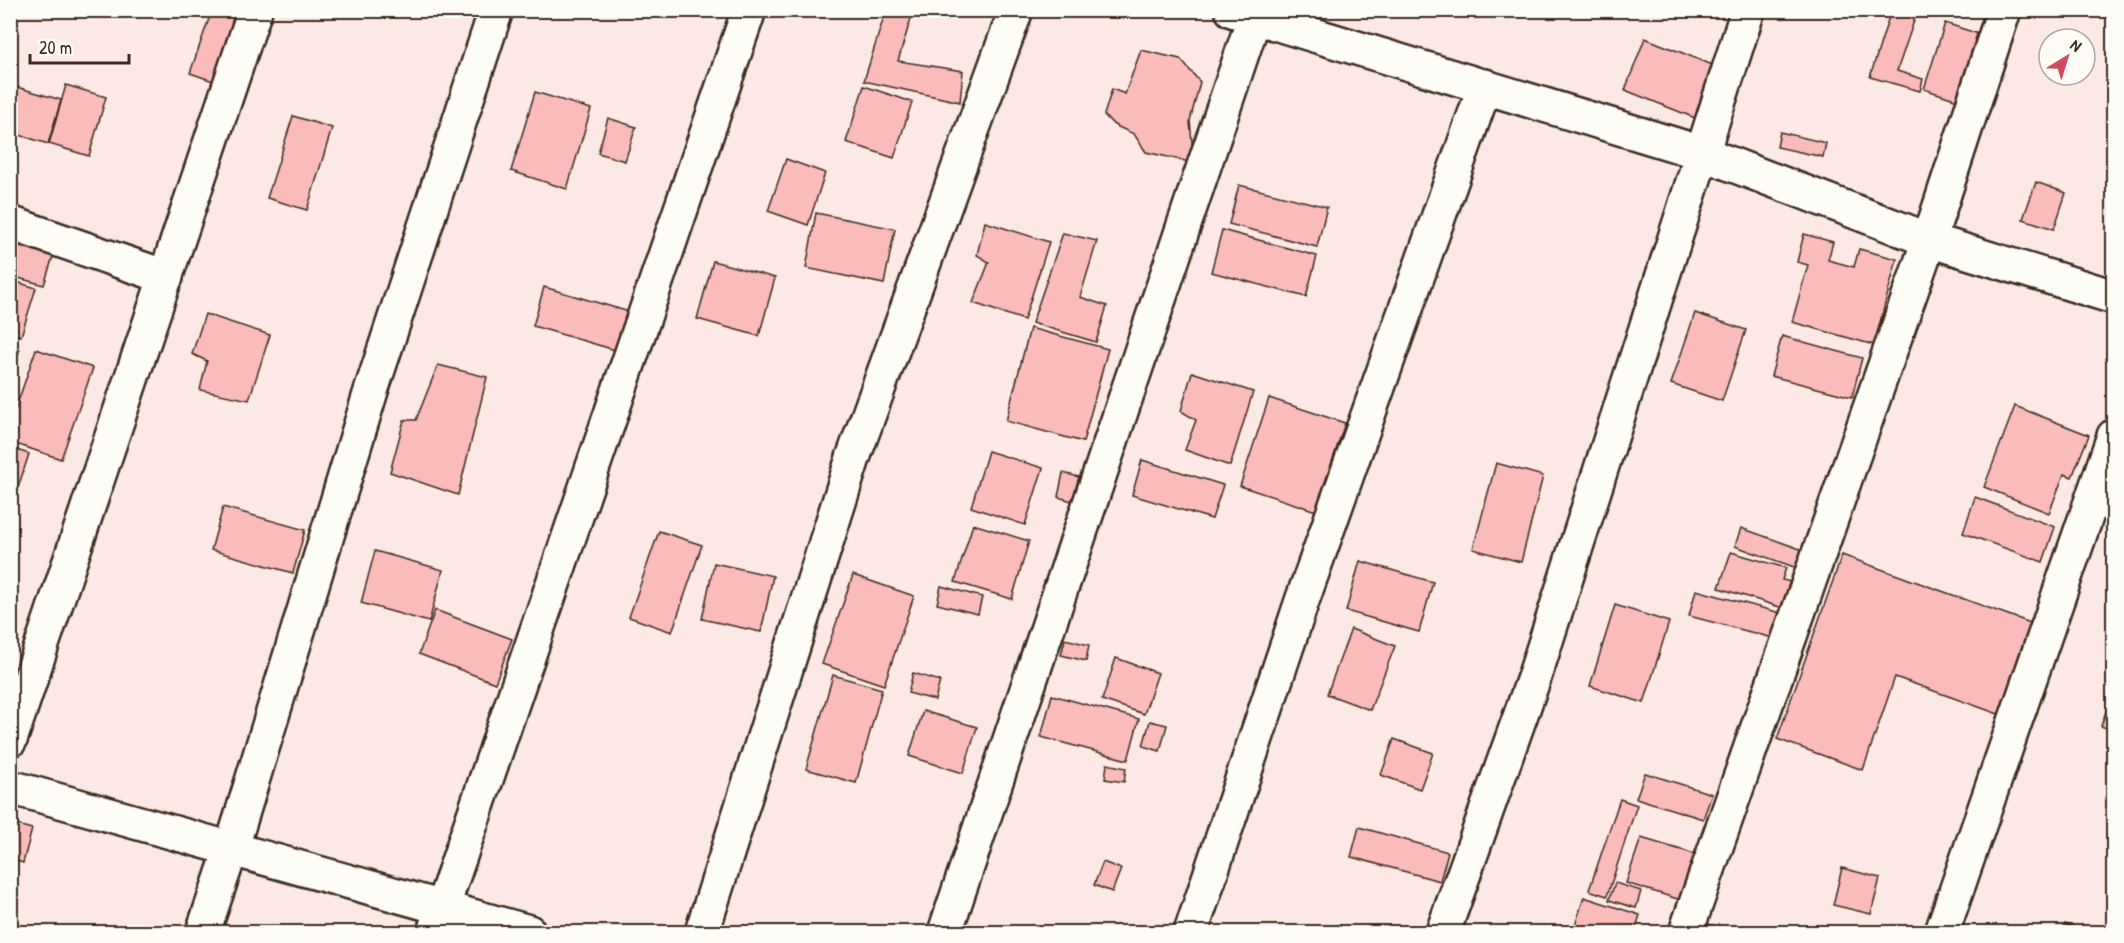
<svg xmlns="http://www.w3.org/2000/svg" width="2124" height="943" viewBox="0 0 2124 943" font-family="'Patrick Hand',sans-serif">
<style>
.building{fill:#f9bcba;stroke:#3b2a1e;stroke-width:1.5}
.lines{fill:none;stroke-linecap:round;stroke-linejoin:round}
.minor-casing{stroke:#3b2a1e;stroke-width:38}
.minor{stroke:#fdfcf7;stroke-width:33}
</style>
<rect width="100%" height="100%" fill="#fce9e5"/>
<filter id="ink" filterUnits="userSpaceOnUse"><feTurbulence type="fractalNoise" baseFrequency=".0167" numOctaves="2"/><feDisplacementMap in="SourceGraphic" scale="12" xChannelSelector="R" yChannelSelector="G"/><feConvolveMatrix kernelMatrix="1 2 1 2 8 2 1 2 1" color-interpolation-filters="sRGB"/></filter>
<g filter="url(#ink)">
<g class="building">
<path d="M212,10H239L216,82L190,73Z"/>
<path d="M886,10L912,15L898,61L963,71L960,102L864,81Z"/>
<path d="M1891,10L1917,12L1897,71L1923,79L1920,91L1870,77Z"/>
<path d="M1945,23L1985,36L1964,102L1924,89Z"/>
<path d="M1645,38L1720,68L1700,120L1625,90Z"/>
<path d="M1141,50L1180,59L1200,82L1190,121L1194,163L1146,152L1134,134L1114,125L1104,115L1112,89L1125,94Z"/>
<path d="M10,85L61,100L48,144L10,132Z"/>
<path d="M66,85L106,97L89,156L49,144Z"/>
<path d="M864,86L912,102L894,158L846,142Z"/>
<path d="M535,92L591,109L567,189L511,171Z"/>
<path d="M293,116L332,128L307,210L267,198Z"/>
<path d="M608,118L636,127L625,161L598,153Z"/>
<path d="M1780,132L1826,143L1823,157L1777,147Z"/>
<path d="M786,159L825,173L808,225L768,211Z"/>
<path d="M2036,182L2066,193L2054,229L2023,219Z"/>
<path d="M1239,185L1327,207L1317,247L1229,224Z"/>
<path d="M816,213L895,229L884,284L806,268Z"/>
<path d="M985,222L1049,242L1024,320L973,303L989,262L977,255Z"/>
<path d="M1222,230L1317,256L1306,297L1211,272Z"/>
<path d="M1063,233L1097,241L1080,297L1107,306L1096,342L1032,323Z"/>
<path d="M1804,234L1833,242L1828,260L1854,267L1859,249L1897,259L1874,345L1792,322L1808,265L1797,262Z"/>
<path d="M21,241L55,250L44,285L11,276Z"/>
<path d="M713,261L775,278L759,336L697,319Z"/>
<path d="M10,280L36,288L21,336L10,333Z"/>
<path d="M544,287L633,313L622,352L533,326Z"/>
<path d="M1695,313L1746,330L1722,401L1671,384Z"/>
<path d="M205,314L270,335L249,400L200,390L207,361L192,354Z"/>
<path d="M1030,328L1108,349L1083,442L1006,421Z"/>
<path d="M1782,336L1862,358L1852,397L1771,376Z"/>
<path d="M10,346L20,349L10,375Z"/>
<path d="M36,349L93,368L61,459L10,442V425Z"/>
<path d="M438,365L487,377L458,495L390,472L404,420H416Z"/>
<path d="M1192,372L1253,392L1230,466L1185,450L1196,420L1181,411Z"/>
<path d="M1269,398L1345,423L1316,511L1240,486Z"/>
<path d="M2015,406L2089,435L2072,477L2064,474L2049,513L1984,487Z"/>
<path d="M10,448L29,454L10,512Z"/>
<path d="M988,451L1043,468L1025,525L971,507Z"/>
<path d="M1142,460L1223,485L1212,519L1132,495Z"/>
<path d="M1496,463L1543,476L1521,562L1473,549Z"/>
<path d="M1063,473L1079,477L1072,501L1058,497Z"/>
<path d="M1975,497L2055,527L2043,562L1963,533Z"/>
<path d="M223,507L305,530L293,573L211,550Z"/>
<path d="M973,524L1029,541L1012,599L955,582Z"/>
<path d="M1741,528L1803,550L1797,568L1735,546Z"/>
<path d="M659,531L702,545L672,632L629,617Z"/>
<path d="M375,551L443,570L429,622L361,603Z"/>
<path d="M1731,552L1786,568L1782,580L1791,582L1783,608L1719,588Z"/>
<path d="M1842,555L2036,625L2004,716L1895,677L1863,770L1777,739Z"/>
<path d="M1360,561L1433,582L1419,632L1346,611Z"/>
<path d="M714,563L773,576L761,632L702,619Z"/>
<path d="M853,575L914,596L884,685L822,664Z"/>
<path d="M941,586L982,597L978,614L937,604Z"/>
<path d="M1696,590L1788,615L1781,640L1689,616Z"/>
<path d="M1615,605L1669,622L1644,703L1590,686Z"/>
<path d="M435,610L512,639L495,683L419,654Z"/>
<path d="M1351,629L1395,646L1370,710L1327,694Z"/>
<path d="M1065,639L1089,645L1086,661L1061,655Z"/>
<path d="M1116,658L1158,673L1144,714L1102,700Z"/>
<path d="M913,673L940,681L935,700L908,693Z"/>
<path d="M833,675L882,689L856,783L806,769Z"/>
<path d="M2114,688V731L2101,726Z"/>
<path d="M1052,695L1139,719L1128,760L1041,737Z"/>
<path d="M923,711L977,727L963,773L909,756Z"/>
<path d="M1150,721L1167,725L1160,751L1143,746Z"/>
<path d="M1394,739L1433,753L1420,789L1381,775Z"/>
<path d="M1107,764L1126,768L1124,782L1105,779Z"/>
<path d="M1645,773L1712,794L1703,819L1636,798Z"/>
<path d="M1620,799L1637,805L1607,896L1589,890Z"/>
<path d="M10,823L32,829L23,863L10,859Z"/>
<path d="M1359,827L1448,852L1440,881L1351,857Z"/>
<path d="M1641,838L1695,854L1681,900L1626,883Z"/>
<path d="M1103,862L1121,869L1112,892L1094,885Z"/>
<path d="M1842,868L1880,878L1871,914L1833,905Z"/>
<path d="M1615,883L1641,891L1636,908L1609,900Z"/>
<path d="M1584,897L1640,915L1635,931L1639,932H1573Z"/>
<path d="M1708,924L1736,932H1705Z"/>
<path d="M2065,924L2084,930L2083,932H2062Z"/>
<path d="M1336,925L1361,932H1334Z"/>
</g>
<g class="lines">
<g class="minor-casing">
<g id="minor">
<path d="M1232,10L1702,153L1929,240L2114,297"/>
<path d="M10,223L166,277"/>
<path d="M10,740L255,10"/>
<path d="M10,787L529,932"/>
<path d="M203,932L232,847L371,391L496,10"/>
<path d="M434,932L749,10"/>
<path d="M702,932L853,458L1016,10"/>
<path d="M945,932L1254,18"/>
<path d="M1191,932L1302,601L1485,86"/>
<path d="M1443,932L1535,675L1748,10"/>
<path d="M1686,932L1929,240L2004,10"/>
<path d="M1942,932L2114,436"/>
</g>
</g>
<use href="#minor" class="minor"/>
</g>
</g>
<rect width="2124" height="943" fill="none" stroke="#fdfcf7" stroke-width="36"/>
<rect x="18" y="18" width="2088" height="907" fill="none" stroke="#3b2a1e" stroke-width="2" filter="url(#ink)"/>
<g transform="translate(2067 57) rotate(38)"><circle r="28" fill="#fdfcf7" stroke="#afa8a0" stroke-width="1.5"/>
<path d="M0-4.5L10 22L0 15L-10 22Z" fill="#d1495b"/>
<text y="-9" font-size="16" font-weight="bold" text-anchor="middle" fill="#3b2a1e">N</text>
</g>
<path d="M30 54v9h99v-9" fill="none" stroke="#3b2a1e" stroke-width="3"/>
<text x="39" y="54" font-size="18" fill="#3b2a1e" stroke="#fdfcf7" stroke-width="4.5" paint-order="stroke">20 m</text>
</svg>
